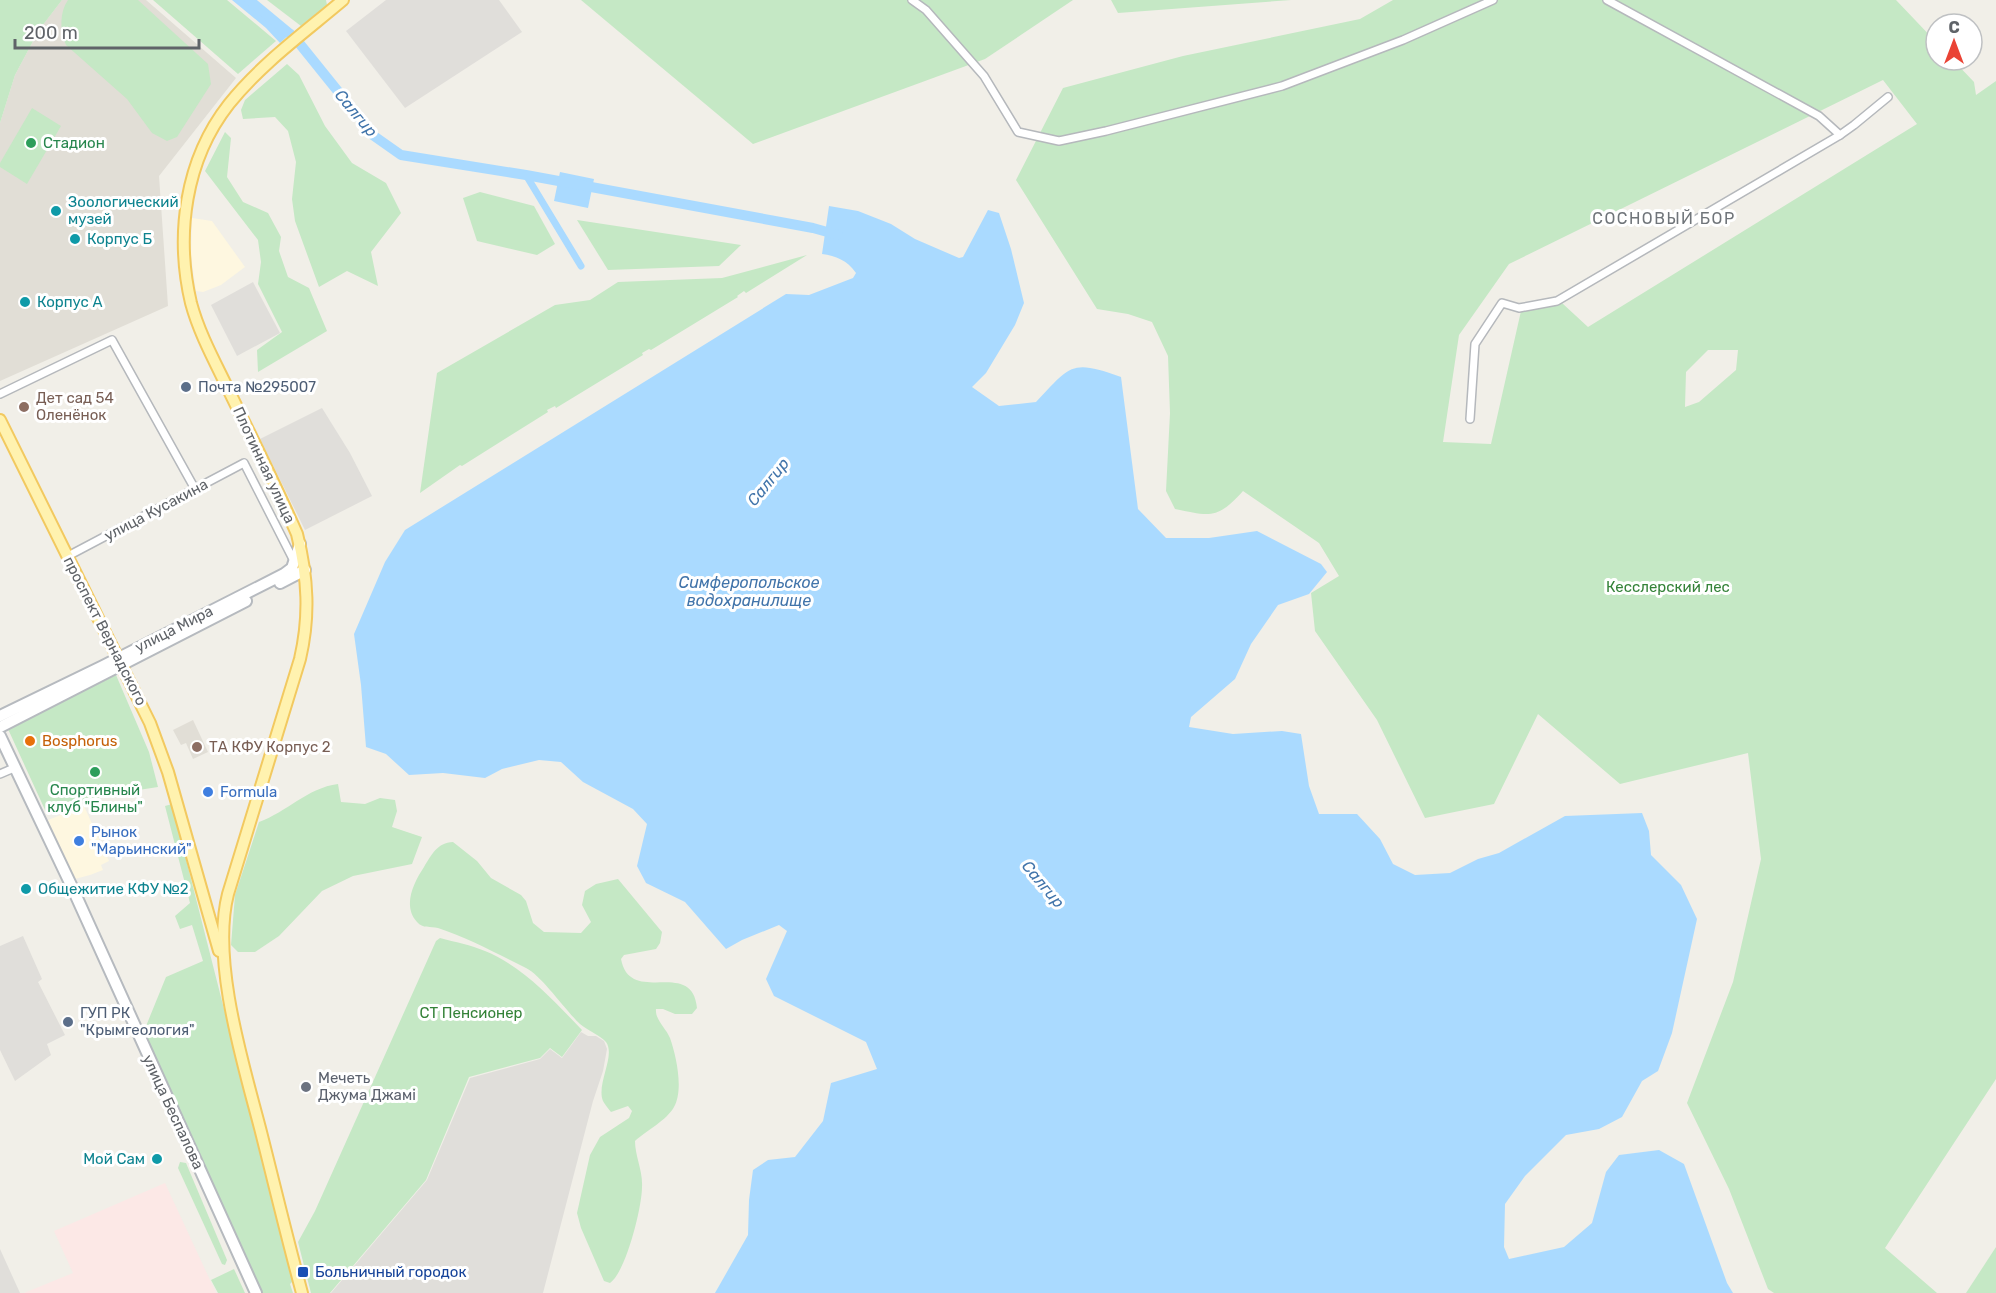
<svg xmlns="http://www.w3.org/2000/svg" width="1996" height="1293" viewBox="0 0 1996 1293" font-family="Rubik,sans-serif">
<style>
.commercial{fill:#fef7e0}
.industrial{fill:#e0deda}
.education{fill:#e1ded6}
.medical{fill:#fce8e6}
.green{fill:#c5e8c5;fill-rule:evenodd}
.water{fill:#aadaff}
.lines{fill:none;stroke-linecap:round;stroke-linejoin:round}
.canal{stroke:#aadaff;stroke-width:7}
.river{stroke:#aadaff;stroke-width:10}
.minor-casing{stroke:#b5b8bc;stroke-width:10}
.secondary-casing{stroke:#b6babf;stroke-width:14}
.primary-casing{stroke:#f2c960;stroke-width:14}
.minor{stroke:#fff;stroke-width:7}
.secondary{stroke:#fff;stroke-width:10}
.primary{stroke:#fff2af;stroke-width:10}
.leisure-dot{fill:#2e9e5b;stroke:#fff;stroke-width:2}
.culture-dot{fill:#0f9aa8;stroke:#fff;stroke-width:2}
.service-dot{fill:#5c6f8a;stroke:#fff;stroke-width:2}
.education-dot{fill:#8d6e63;stroke:#fff;stroke-width:2}
.food-dot{fill:#e8710a;stroke:#fff;stroke-width:2}
.shop-dot{fill:#3f7fe0;stroke:#fff;stroke-width:2}
.worship-dot{fill:#6b7280;stroke:#fff;stroke-width:2}
.transit-dot{fill:#1a4fb4;stroke:#fff;stroke-width:2}
.labels{text-anchor:middle;dominant-baseline:central;stroke-width:6;stroke-linejoin:round;paint-order:stroke}
.leisure-label{font-size:15px;fill:#27864d;stroke:#fff;text-anchor:start}
.culture-label{font-size:15px;fill:#0d838f;stroke:#fff;text-anchor:start}
.service-label{font-size:15px;fill:#4e5e75;stroke:#fff;text-anchor:start}
.education-label{font-size:15px;fill:#785e54;stroke:#fff;text-anchor:start}
.street-label{font-size:15px;fill:#5f6368;stroke:#fff}
.park-label{font-size:15px;fill:#348238;stroke:#fff}
.food-label{font-size:15px;fill:#c56008;stroke:#fff;text-anchor:start}
.shop-label{font-size:15px;fill:#366cbe;stroke:#fff;text-anchor:start}
.worship-label{font-size:15px;fill:#5b616d;stroke:#fff;text-anchor:start}
.transit-label{font-size:15px;fill:#164399;stroke:#fff;text-anchor:start}
.water-label{font-size:16px;font-style:italic;fill:#4174aa;stroke:#fff}
.neighbourhood-label{font-size:16px;letter-spacing:1.5px;fill:#70757a;stroke:#fff}
</style>
<rect width="100%" height="100%" fill="#f1efe8"/>
<g class="commercial">
<path d="M192,218L212,221L245,267L221,285L203,292L196,291L191,256Z"/>
<path d="M84,806L109,861L101,865L103,870L90,875L75,879L48,820Z"/>
</g>
<g class="industrial">
<path d="M386,0H499L522,32L405,108L346,31Z"/>
<path d="M253,282L280,333L237,356L211,305Z"/>
<path d="M322,408L350,453L372,496L305,530L260,439Z"/>
<path d="M23,936L42,979L38,982L65,1035L47,1044L51,1055L15,1081L0,1050V946Z"/>
<path d="M581,1032L588,1036H596L604,1041L607,1049L603,1071L593,1101L543,1293H331L427,1180L470,1078L540,1059L550,1049L562,1058Z"/>
<path d="M0,1249L20,1293H0Z"/>
</g>
<g class="education">
<path d="M62,0H146L236,78L159,176L168,306L0,381V123L15,75L39,30Z"/>
<path d="M193,720L208,752L193,759L186,743L181,745L173,730Z"/>
</g>
<path class="medical" d="M165,1183L216,1293H24L73,1273L54,1231Z"/>
<g class="green">
<path d="M0,0H62L39,30L15,75L0,123Z"/>
<path d="M68,0H138L208,64L211,84L177,137L167,141L152,133L127,99L66,45C60,31 59,13 68,0Z"/>
<path d="M153,0H227L276,41L238,74Z"/>
<path d="M267,0H326L327,5L301,26Z"/>
<path d="M581,0H1073L985,59L753,144Z"/>
<path d="M1111,0H1291L1118,13Z"/>
<path d="M1393,0H1896L1936,42V60H1953L1974,82L1976,95L1996,81V1079L1885,1248L1937,1293H1774L1768,1289L1729,1189L1687,1103L1733,982L1761,859L1748,753L1620,784L1538,714L1494,804L1425,818L1377,720L1315,631L1311,593L1339,576L1319,543L1243,491C1217,520 1210,516 1175,509L1166,491L1170,413L1168,356L1152,322L1128,314L1097,309L1016,180L1063,88L1183,56L1360,19ZM1883,80L1917,124L1588,327L1562,303L1521,311L1491,444L1443,442L1459,335L1509,264ZM1708,350H1738L1736,370L1699,402L1685,407L1686,372Z"/>
<path d="M287,64L299,75L325,126L352,163L386,183L401,213L371,252L378,286L347,271L319,287L295,221L292,199L296,162L288,131L275,117L243,119L241,110L245,100Z"/>
<path d="M32,108L61,126L27,184L0,167V163Z"/>
<path d="M225,132L231,138L227,177L243,202L268,213L281,237L279,251L288,277L309,288L327,331L258,372L257,350L282,332L258,284L261,262L258,240L205,171Z"/>
<path d="M480,192L534,206L555,244L537,255L477,241L463,198Z"/>
<path d="M577,220L741,245L719,266L608,270Z"/>
<path d="M807,255L746,293L744,291L737,296L738,297L651,350L649,349L642,353L643,355L556,408L555,406L547,410L548,412L462,466L460,465L420,493L437,373L555,305L590,300L618,282L722,278Z"/>
<path d="M116,675L149,752L158,787L119,793L46,812L8,729Z"/>
<path d="M338,784L341,802L365,804L380,798L395,800L397,811L392,827L422,837L412,864L353,876L322,891L279,936L255,952H238L231,945L235,895L259,822C287,812 307,788 338,784Z"/>
<path d="M172,804L293,1281L290,1284L293,1293H261L144,1031L166,977L203,961L192,925L180,929L175,916L190,903L165,806Z"/>
<path d="M453,842L477,861L491,878L521,895L526,901L533,923L544,932L581,933L591,922L582,905L585,891L596,884L618,879L662,932L660,943L656,949L624,955L621,959C630,1007 692,957 697,1008L692,1014H675L663,1009H656C655,1020 666,1028 670,1038C676,1055 684,1090 674,1107C667,1120 646,1131 635,1141C635,1156 643,1171 642,1187C642,1207 626,1272 610,1283L604,1281L581,1228L577,1213L590,1155L600,1137L629,1118L632,1111L628,1106L611,1112C608,1108 605,1105 603,1101C596,1084 616,1056 606,1042C601,1036 587,1030 580,1024C566,1011 541,975 526,968C498,954 468,938 438,928C430,926 423,929 417,922C402,906 414,882 424,867C432,854 437,843 453,842Z"/>
<path d="M440,938C455,942 471,945 485,951C524,967 553,1000 582,1030L562,1057L550,1048L540,1058L469,1077L426,1180L330,1293H311L298,1242L315,1211L436,941Z"/>
<path d="M180,1162L186,1163L227,1260L225,1265L222,1264L178,1168Z"/>
<path d="M1996,1247V1293H1966Z"/>
<path d="M234,1269L245,1293H218L211,1280Z"/>
</g>
<g class="water">
<path d="M232,0H249C262,16 273,28 294,30L280,43L266,28Z"/>
<path d="M560,172L594,179L588,208L554,201Z"/>
<path d="M829,206L858,211L891,224L915,239L959,258L963,257L988,210L999,213L1011,249L1024,303L1015,325L986,373L972,387L999,406L1036,402C1071,365 1071,359 1121,377L1138,509L1166,538H1209L1257,531L1321,564L1327,572L1309,594L1278,605L1251,644L1235,679L1191,717L1189,727L1233,734L1282,731L1301,734L1309,786L1319,814H1357L1380,839L1393,864L1415,875L1450,873L1478,859L1499,853L1565,816L1642,813L1649,831L1651,855L1681,885L1697,919L1672,1033L1658,1071L1642,1081L1622,1117L1599,1129L1566,1135L1525,1176L1505,1204L1504,1247L1509,1259L1564,1247L1592,1223L1606,1172L1619,1155L1659,1150L1684,1164L1727,1283L1733,1293H715L748,1235L749,1200L753,1170L768,1160L795,1157L823,1121L831,1083L877,1069L866,1042L774,996L766,979L787,931L779,925L742,940L726,949L685,902L646,883L637,866L647,824L633,809L583,782L561,762L539,760L502,769L485,778L443,773L409,775L386,754L366,747L361,685L354,634L385,562L405,530L786,294L809,295L853,278L856,273C847,260 836,256 822,254Z"/>
</g>
<g class="lines">
<path class="canal" d="M526,175L581,266"/>
<path class="river" d="M249,0L295,38L374,136L401,155L526,175L813,228L838,235"/>
<g class="minor-casing">
<g id="minor">
<path d="M912,0L926,10L984,76L1018,132L1059,141L1106,131L1282,86L1403,40L1493,0"/>
<path d="M1607,0L1819,116L1840,135"/>
<path d="M0,394L112,340L195,489"/>
<path d="M1470,419L1475,344L1502,303L1519,308L1557,301L1840,135L1854,125L1888,97"/>
<path d="M68,556L244,463L294,561"/>
<path d="M0,774L14,768"/>
</g>
</g>
<g class="secondary-casing">
<g id="secondary">
<path d="M280,583L305,570"/>
<path d="M0,716L103,666L284,574L292,568L300,544"/>
<path d="M0,727L246,601"/>
<path d="M0,736L72,887L256,1293"/>
</g>
</g>
<g class="primary-casing">
<g id="primary">
<path d="M0,420L150,723L168,772L219,951"/>
<path d="M302,1293C287,1238 274,1183 260,1128C243,1063 211,960 228,894L300,659C310,616 308,578 297,534C276,486 252,438 229,391C215,362 199,333 191,303C175,235 185,160 229,104C261,64 304,33 343,0"/>
</g>
</g>
<use href="#minor" class="minor"/>
<use href="#secondary" class="secondary"/>
<use href="#primary" class="primary"/>
</g>
<g class="leisure-dot">
<circle cx="31" cy="143" r="6"/>
<circle cx="95" cy="772" r="6"/>
</g>
<g class="culture-dot">
<circle cx="56" cy="211" r="6"/>
<circle cx="75" cy="239" r="6"/>
<circle cx="25" cy="302" r="6"/>
<circle cx="26" cy="889" r="6"/>
<circle cx="157" cy="1159" r="6"/>
</g>
<g class="service-dot">
<circle cx="186" cy="387" r="6"/>
<circle cx="68" cy="1022" r="6"/>
</g>
<g class="education-dot">
<circle cx="24" cy="407" r="6"/>
<circle cx="197" cy="747" r="6"/>
</g>
<circle class="food-dot" cx="30" cy="741" r="6"/>
<g class="shop-dot">
<circle cx="208" cy="792" r="6"/>
<circle cx="79" cy="841" r="6"/>
</g>
<circle class="worship-dot" cx="306" cy="1087" r="6"/>
<rect class="transit-dot" x="297" y="1266" width="12" height="12" rx="3"/>
<g class="labels">
<g class="leisure-label">
<text x="43" y="143">Стадион</text>
<text x="95" y="790" text-anchor="middle">Спортивный<tspan x="95" dy="17">клуб "Блины"</tspan></text>
</g>
<g class="culture-label">
<text x="68" y="202">Зоологический<tspan x="68" dy="17">музей</tspan></text>
<text x="87" y="239">Корпус Б</text>
<text x="37" y="302">Корпус А</text>
<text x="38" y="889">Общежитие КФУ №2</text>
<text x="145" y="1159" text-anchor="end">Мой Сам</text>
</g>
<g class="service-label">
<text x="198" y="387">Почта №295007</text>
<text x="80" y="1013">ГУП РК<tspan x="80" dy="17">"Крымгеология"</tspan></text>
</g>
<g class="education-label">
<text x="36" y="398">Дет сад 54<tspan x="36" dy="17">Оленёнок</tspan></text>
<text x="209" y="747">ТА КФУ Корпус 2</text>
</g>
<g class="street-label">
<text transform="translate(264 465) rotate(65)">Плотинная улица</text>
<text transform="translate(156 510) rotate(-28)">улица Кусакина</text>
<text transform="translate(174 629) rotate(-27)">улица Мира</text>
<text transform="translate(105 631) rotate(63)">проспект Вернадского</text>
<text transform="translate(173 1112) rotate(65)">улица Беспалова</text>
</g>
<g class="park-label">
<text x="1668" y="587">Кесслерский лес</text>
<text x="471" y="1013">СТ Пенсионер</text>
</g>
<g class="food-label">
<text x="42" y="741">Bosphorus</text>
</g>
<g class="shop-label">
<text x="220" y="792">Formula</text>
<text x="91" y="832">Рынок<tspan x="91" dy="17">"Марьинский"</tspan></text>
</g>
<g class="worship-label">
<text x="318" y="1078">Мечеть<tspan x="318" dy="17">Джума Джамі</tspan></text>
</g>
<g class="transit-label">
<text x="315" y="1272">Больничный городок</text>
</g>
<g class="water-label">
<text transform="translate(356 113) rotate(50)">Салгир</text>
<text transform="translate(768 482) rotate(-51)">Салгир</text>
<text x="749" y="582">Симферопольское<tspan x="749" dy="18">водохранилище</tspan></text>
<text transform="translate(1043 884) rotate(50)">Салгир</text>
</g>
<g class="neighbourhood-label">
<text x="1664" y="218">СОСНОВЫЙ БОР</text>
</g>
</g>
<g transform="translate(1954 42)"><circle r="28" fill="#ffffff" stroke="#bfc1c3" stroke-width="1.5"/>
<path d="M0-4.5L10 22L0 15L-10 22Z" fill="#ea4335"/>
<text y="-9" font-size="16" font-weight="bold" text-anchor="middle" fill="#5f6368">С</text>
</g>
<path d="M15 39v9h184v-9" fill="none" stroke="#5f6368" stroke-width="3"/>
<text x="24" y="39" font-size="18" fill="#5f6368" stroke="#ffffff" stroke-width="4.5" paint-order="stroke">200 m</text>
</svg>
